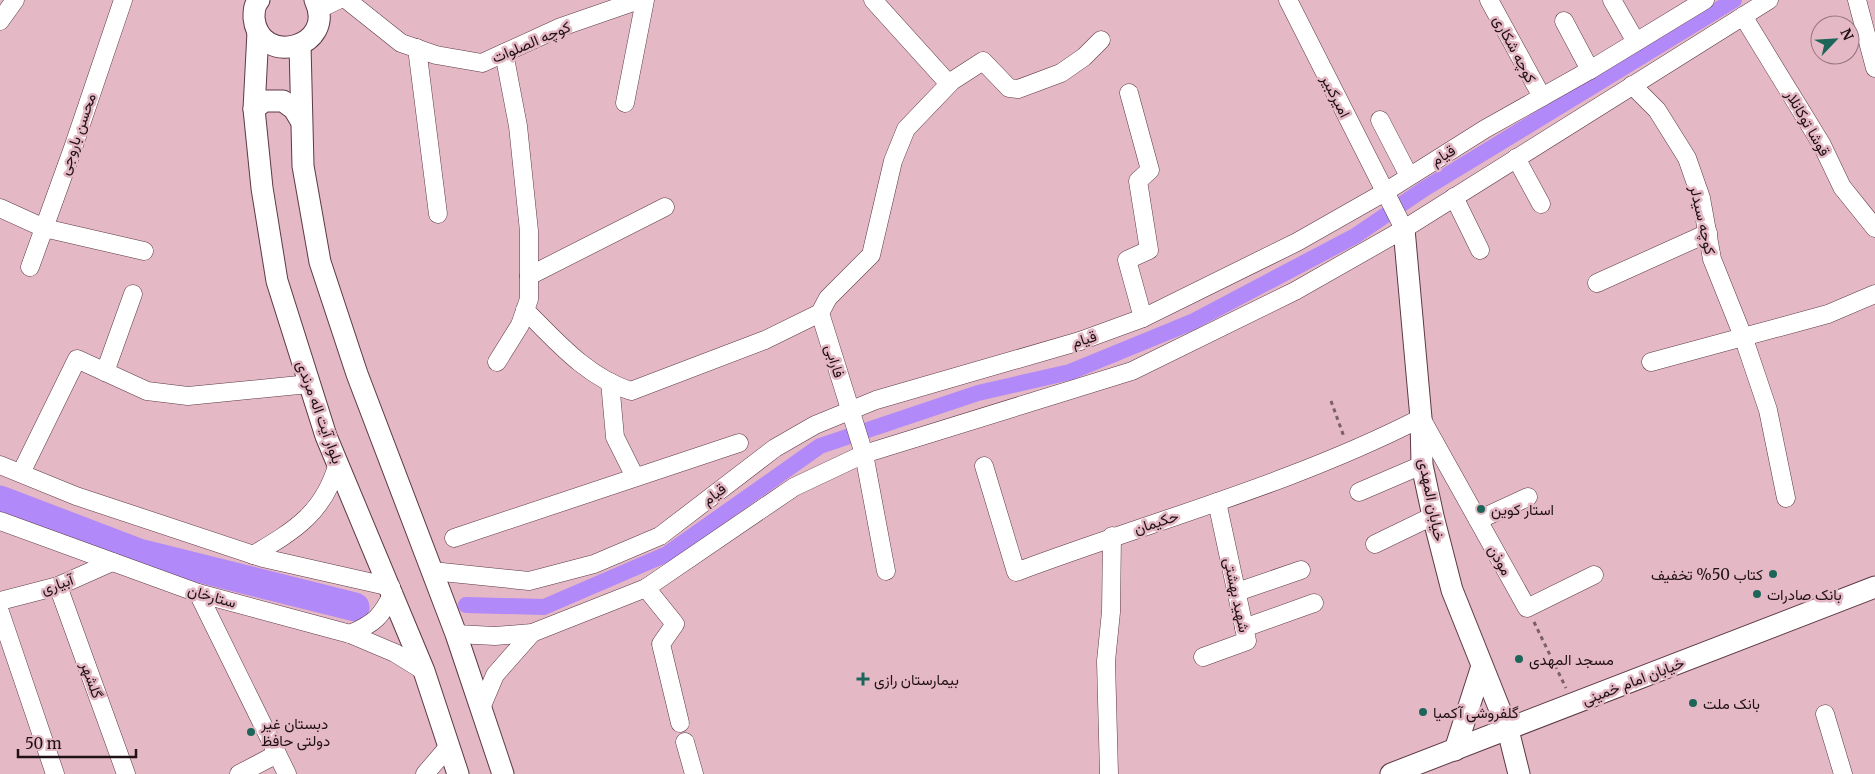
<svg xmlns="http://www.w3.org/2000/svg" width="1875" height="774" viewBox="0 0 1875 774" font-family="Merriweather,Vazirmatn,serif">
<style>
.lines{fill:none;stroke-linecap:round;stroke-linejoin:round}
.canal{stroke:#b189f8;stroke-width:16}
.river{stroke:#b189f8;stroke-width:29}
.minor-casing{stroke:#5d3945;stroke-width:19}
.major-casing{stroke:#5d3945;stroke-width:23}
.path{stroke:#7b5f67;stroke-width:3;stroke-dasharray:4 4;stroke-linecap:butt}
.minor{stroke:#fff;stroke-width:18}
.major{stroke:#fff;stroke-width:21}
.poi-dot{fill:#1e6559;stroke:#e4b8c5;stroke-width:2}
.labels{text-anchor:middle;dominant-baseline:central;stroke-width:5;stroke-linejoin:round;paint-order:stroke}
.street-label{font-size:15px;fill:#201116;stroke:#e4b8c5}
.poi-label{font-size:15px;fill:#201116;stroke:#e4b8c5;text-anchor:start}
</style>
<rect width="100%" height="100%" fill="#e4b8c5"/>
<g class="lines">
<path class="canal" d="M466,605L544,607L667,554L820,446L978,393L1070,372L1192,322L1355,236L1424,189L1734,0"/>
<path class="river" d="M0,500L139,553L355,607"/>
<g class="minor-casing">
<g id="minor">
<path d="M347,0L401,43L436,55L482,63L561,27L639,0"/>
<path d="M873,0L949,84"/>
<path d="M1288,0L1404,229"/>
<path d="M1489,0L1542,97"/>
<path d="M1612,0L1636,42"/>
<path d="M1857,0L1875,68"/>
<path d="M319,9L338,0"/>
<path d="M1743,16L1822,145L1842,187L1875,228"/>
<path d="M0,21L15,0"/>
<path d="M1564,21L1590,70"/>
<path d="M417,48L438,214"/>
<path d="M1632,85L1657,110L1687,158L1701,198L1712,259L1744,339L1768,410L1786,498"/>
<path d="M1129,93L1150,170L1138,181L1149,250L1127,260L1143,318"/>
<path d="M625,103L645,0"/>
<path d="M1380,120L1409,176"/>
<path d="M1516,158L1541,204"/>
<path d="M1454,197L1480,250"/>
<path d="M0,208L44,228L144,251"/>
<path d="M30,267L73,148L123,0"/>
<path d="M529,276L665,207"/>
<path d="M1597,283L1708,233"/>
<path d="M525,310C556,341 588,378 631,391L765,340L820,313L828,298L871,255L893,161L906,129L952,81L983,61L1009,88L1018,89L1061,73L1084,57L1101,40"/>
<path d="M820,313L864,454L886,571"/>
<path d="M497,362L520,325L529,299V231L518,126L504,53"/>
<path d="M1651,362L1828,314L1875,294"/>
<path d="M105,372L133,294"/>
<path d="M610,382L615,437L635,477"/>
<path d="M0,465L76,496L263,558L391,587"/>
<path d="M984,466L1016,572C1152,521 1292,484 1421,418L1527,608L1594,575"/>
<path d="M21,473L77,359L147,391L188,396L309,384"/>
<path d="M1359,492L1422,465"/>
<path d="M1478,520L1528,497"/>
<path d="M0,521L198,593L350,634L395,653L424,671"/>
<path d="M454,538L739,443"/>
<path d="M1375,544L1433,516"/>
<path d="M253,555C295,530 324,513 338,463"/>
<path d="M432,571L529,581L594,564L660,536L775,448L815,425L876,400L1080,341L1143,318L1297,242L1385,192L1485,129L1590,70L1705,0"/>
<path d="M58,586L126,774"/>
<path d="M646,588L675,624L661,644L680,723"/>
<path d="M1237,592L1301,570"/>
<path d="M198,593L287,774"/>
<path d="M0,601L58,586L112,562"/>
<path d="M0,612L55,774"/>
<path d="M1244,628L1314,603"/>
<path d="M350,634C375,623 381,617 393,593"/>
<path d="M456,634L495,636L532,633L646,588L794,487L864,454L1132,371L1295,291L1404,229L1769,0"/>
<path d="M1203,657L1247,641L1217,502"/>
<path d="M481,708L495,675L532,633"/>
<path d="M1825,714L1843,774"/>
<path d="M685,742L694,774"/>
<path d="M239,774L277,754"/>
<path d="M425,774L449,746"/>
<path d="M1109,774L1106,661L1111,612L1112,536"/>
</g>
</g>
<g class="major-casing">
<g id="major">
<path d="M259,0C254,5 254,11 254,18C259,68 338,48 315,0"/>
<path d="M258,32L254,109L262,188L277,281L326,436L424,671L458,774"/>
<path d="M300,45L303,166L320,262L357,374L456,634L503,774"/>
<path d="M254,109L264,101H283L294,109L300,119"/>
<path d="M1404,229L1421,418L1422,465L1433,516L1452,590L1508,730L1519,774"/>
<path d="M1455,750L1482,666"/>
<path d="M1391,774L1875,587"/>
</g>
</g>
<g class="path">
<path d="M1331,401L1344,437"/>
<path d="M1534,622L1566,688"/>
</g>
<use href="#minor" class="minor"/>
<use href="#major" class="major"/>
</g>
<g class="poi-dot">
<circle cx="1481" cy="509" r="5"/>
<circle cx="1773" cy="574" r="5"/>
<circle cx="1757" cy="594" r="5"/>
<circle cx="1519" cy="659" r="5"/>
<path d="M860.5 671.5h5v5h5v5h-5v5h-5v-5h-5v-5h5z"/>
<circle cx="1693" cy="703" r="5"/>
<circle cx="1423" cy="712" r="5"/>
<circle cx="251" cy="732" r="5"/>
</g>
<g class="labels">
<g class="street-label">
<text transform="translate(531 42) rotate(-23)">کوچه الصلوات</text>
<text transform="translate(1515 49) rotate(62)">کوچه شکاری</text>
<text transform="translate(1336 96) rotate(63)">امیرکبیر</text>
<text transform="translate(1808 123) rotate(60)">قوشا توکانلار</text>
<text transform="translate(77 134) rotate(-71)">محسن باروجی</text>
<text transform="translate(1443 155) rotate(-31)">قیام</text>
<text transform="translate(1703 220) rotate(77)">کوچه سیدلر</text>
<text transform="translate(1084 339) rotate(-18)">قیام</text>
<text transform="translate(835 361) rotate(73)">فارابی</text>
<text transform="translate(320 412) rotate(70)">بلوار آیت اله مرندی</text>
<text transform="translate(714 494) rotate(-37)">قیام</text>
<text transform="translate(1432 500) rotate(79)">خیابان المهدی</text>
<text transform="translate(1156 522) rotate(-18)">حکیمان</text>
<text transform="translate(1500 560) rotate(60)">موذن</text>
<text transform="translate(57 584) rotate(-19)">آبیاری</text>
<text transform="translate(1237 595) rotate(78)">شهید بهشتی</text>
<text transform="translate(212 596) rotate(16)">ستارخان</text>
<text transform="translate(92 680) rotate(70)">گلشهر</text>
<text transform="translate(1633 681) rotate(-21)">خیابان امام خمینی</text>
</g>
<g class="poi-label">
<text x="1491" y="509">استار کوین</text>
<text x="1763" y="574" text-anchor="end">کتاب 50% تخفیف</text>
<text x="1767" y="594">بانک صادرات</text>
<text x="1529" y="659">مسجد المهدی</text>
<text x="874" y="679">بیمارستان رازی</text>
<text x="1703" y="703">بانک ملت</text>
<text x="1433" y="712">گلفروشی آکمیا</text>
<text x="261" y="723">دبستان غیر<tspan x="261" dy="17">دولتی حافظ</tspan></text>
</g>
</g>
<g transform="translate(1835 40) rotate(65)"><circle r="24" fill="#e4b8c5" stroke="#96757f"/>
<path d="M0-4L9 19L0 12L-9 19Z" fill="#1e6559"/>
<text y="-8" font-size="14" font-weight="bold" text-anchor="middle" fill="#201116">N</text>
</g>
<path d="M18 749v8h118v-8" fill="none" stroke="#201116" stroke-width="2.5"/>
<text x="25" y="749" font-size="15" fill="#201116" stroke="#e4b8c5" stroke-width="4" paint-order="stroke">50 m</text>
</svg>
